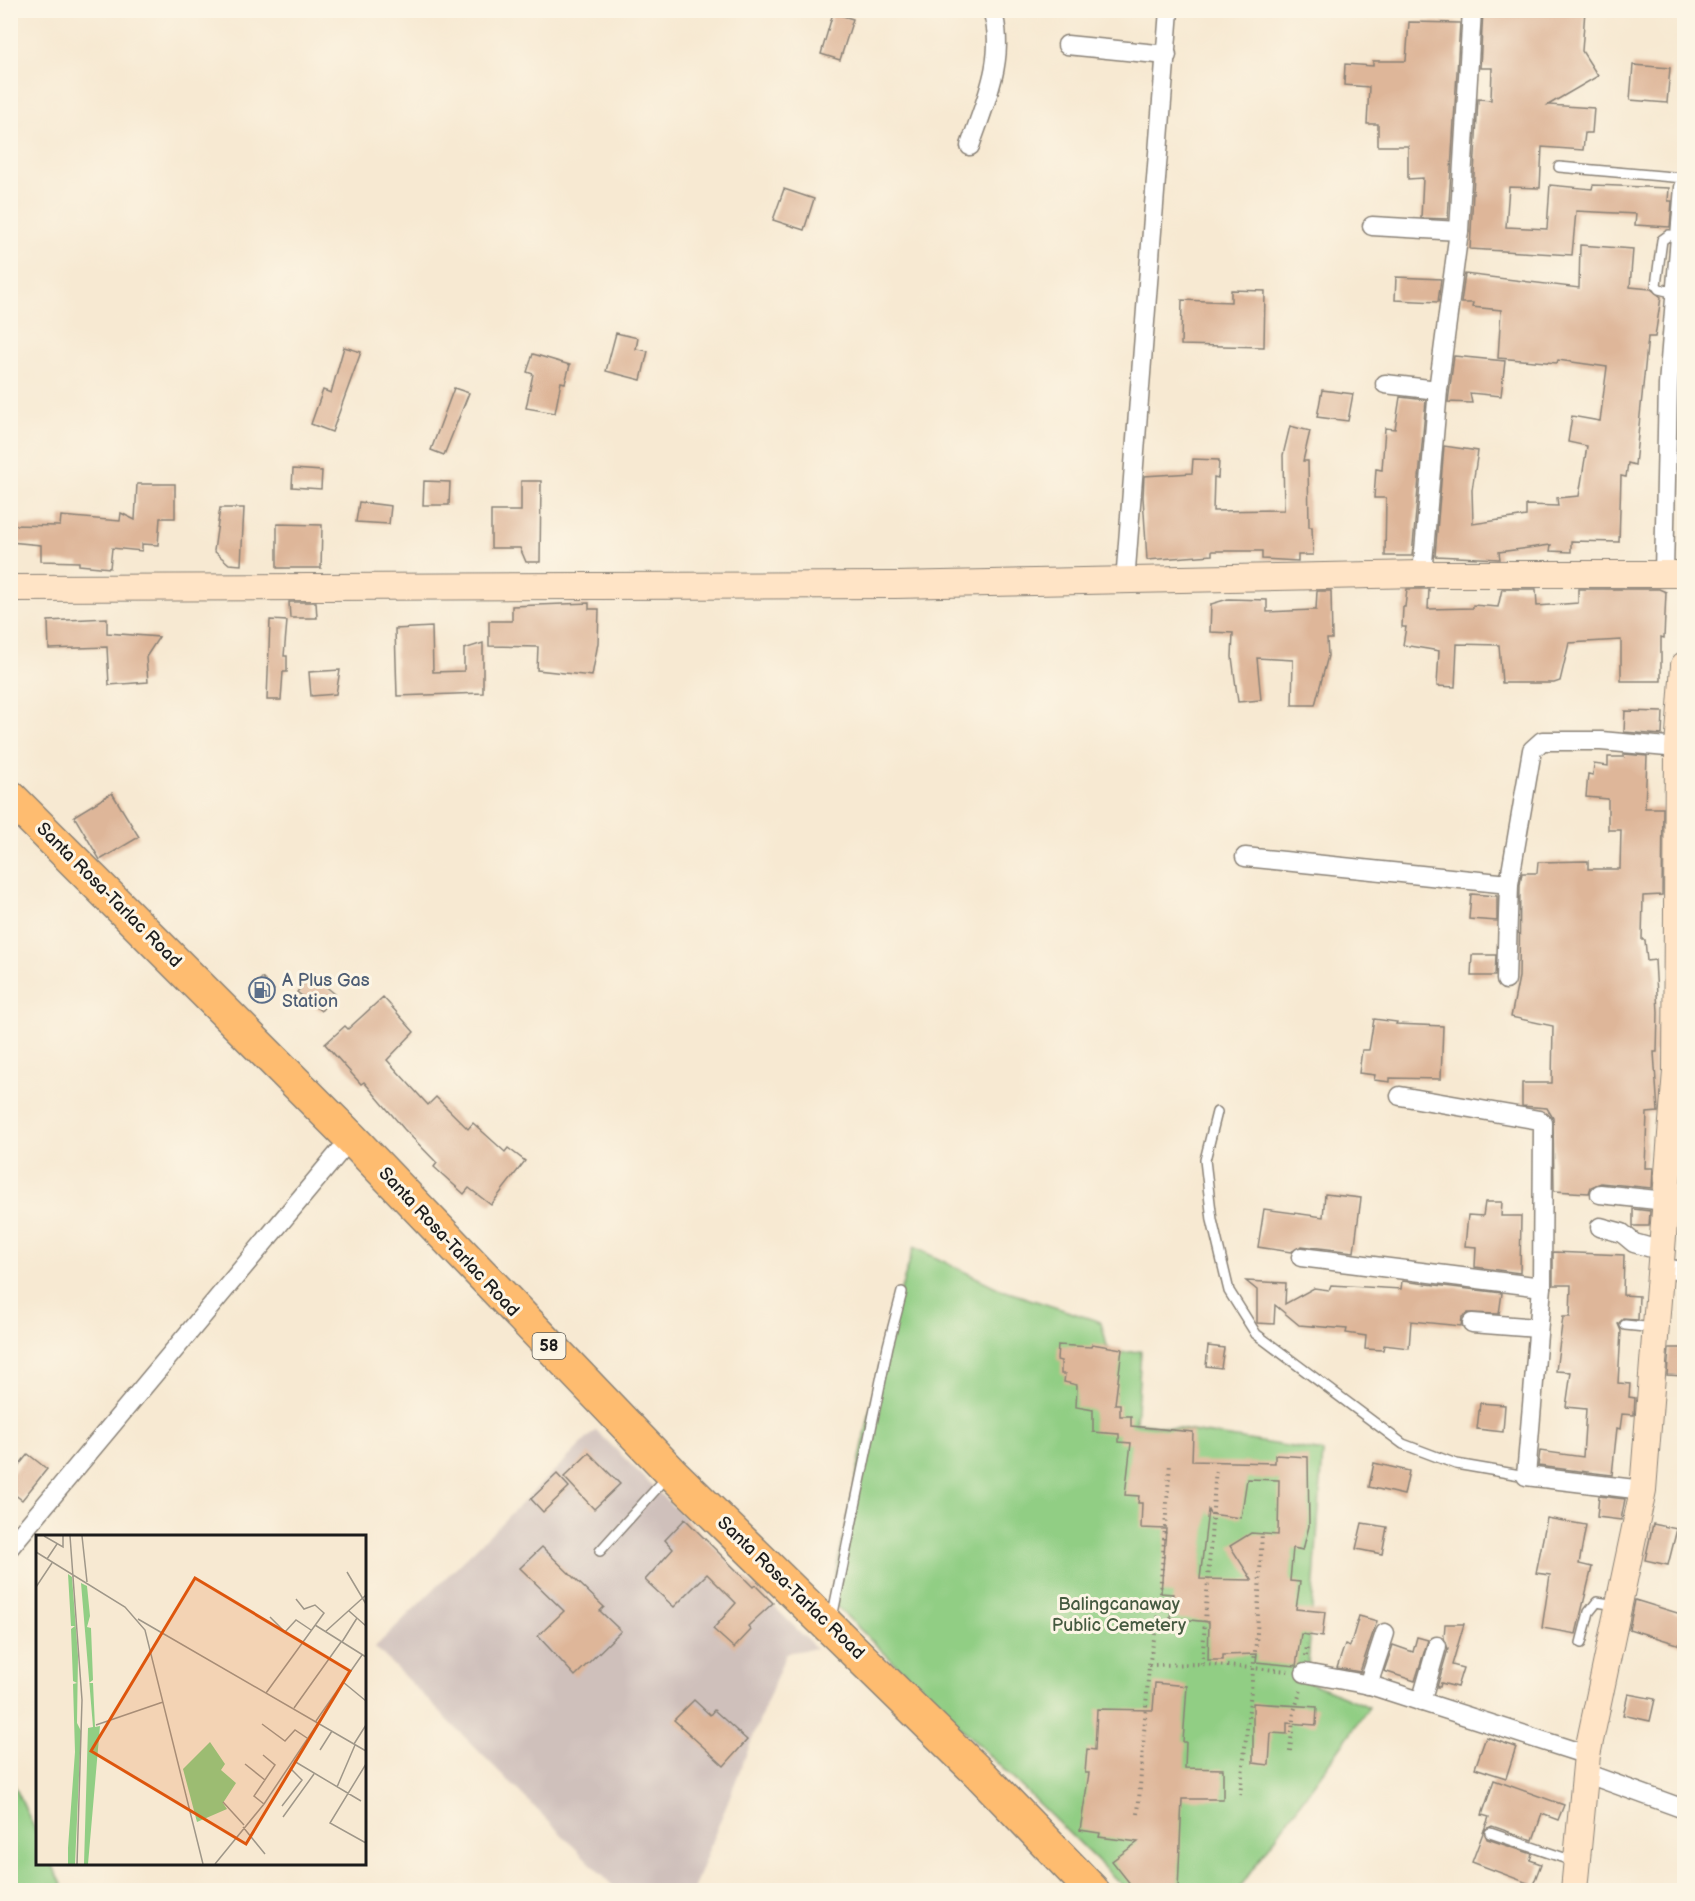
<svg xmlns="http://www.w3.org/2000/svg" width="1695" height="1901" viewBox="0 0 1695 1901" font-family="'Balsamiq Sans',sans-serif">
<style>
.industrial{fill:#cfc0bb}
.green{fill:#91ce84;stroke:#567550;stroke-width:1.5}
.building{fill:#deb699;fill-rule:evenodd}
.lines{fill:none;stroke-linecap:round;stroke-linejoin:round}
.lane-casing{stroke:#8a8277;stroke-width:12}
.street-casing{stroke:#8a8277;stroke-width:21}
.secondary-casing{stroke:#8a8277;stroke-width:28}
.highway-casing{stroke:#8a8277;stroke-width:36}
.path{stroke:#8a8277;stroke-width:4;stroke-dasharray:1.5 4.5;stroke-linecap:butt}
.lane{stroke:#fff;stroke-width:9}
.street{stroke:#fff;stroke-width:18}
.secondary{stroke:#ffe4c6;stroke-width:26}
.highway{stroke:#febc70;stroke-width:33}
.labels{text-anchor:middle;dominant-baseline:central;stroke-width:6;stroke-linejoin:round;paint-order:stroke}
.shield{fill:#fcf5e5;stroke:#5f5d58;stroke-width:1.5}
.shield-label{font-size:16px;font-weight:bold;fill:#1c1c1c}
.street-label{font-size:18px;fill:#1c1c1c;stroke:#fcf5e5}
.service-label{font-size:18px;fill:#4e5e75;stroke:#fcf5e5;text-anchor:start}
.park-label{font-size:18px;fill:#455a40;stroke:#fcf5e5}
.inset-road{fill:none;stroke:#9f9789;stroke-width:1.5}
.view{fill:#de560d;fill-opacity:0.15;stroke:#de560d;stroke-width:3}
.inset-edge{fill:none;stroke:#1c1c1c;stroke-width:3}
</style>
<rect width="100%" height="100%" fill="#fcf5e5"/>
<filter id="ink" filterUnits="userSpaceOnUse"><feTurbulence type="fractalNoise" baseFrequency=".0167" numOctaves="2"/><feDisplacementMap in="SourceGraphic" scale="12" xChannelSelector="R" yChannelSelector="G"/><feConvolveMatrix kernelMatrix="1 2 1 2 8 2 1 2 1" color-interpolation-filters="sRGB"/></filter>
<filter id="wash" filterUnits="userSpaceOnUse"><feTurbulence type="fractalNoise" baseFrequency=".008" numOctaves="4" result="noise"/><feDisplacementMap in="SourceGraphic" scale="24" xChannelSelector="R" yChannelSelector="G"/><feGaussianBlur stdDeviation="1.35" result="paint"/><feColorMatrix in="noise" values="0 0 0 0 0 0 0 0 0 0 0 0 0 0 0 0 0 1.4 0 .05"/><feComposite in="paint" operator="in"/></filter>
<g filter="url(#wash)">
<rect width="100%" height="100%" fill="#f7e9d2"/>
<path class="industrial" d="M596,1430L816,1648L786,1653L693,1890H617L375,1647Z"/>
<g class="green">
<path d="M914,1247L1002,1290L1101,1322L1107,1346L1119,1353L1141,1351L1136,1422L1323,1452L1307,1681L1369,1707L1238,1890H1127L830,1600L885,1341Z"/>
<path d="M11,1778L37,1834L38,1864H52L65,1890H11Z"/>
</g>
<g id="blocks">
<g class="building">
<path d="M1483,10H1585L1582,51L1598,76L1548,105L1594,108L1592,133H1585L1583,150L1542,147L1540,188L1509,187L1506,227L1547,229L1550,185L1592,189L1593,185L1669,188L1668,201H1672L1670,227L1635,225L1636,214L1576,211L1572,255L1470,249L1478,99L1491,100L1492,68H1480Z"/>
<path d="M833,13L853,19L840,60L821,54Z"/>
<path d="M1409,22L1460,23L1448,219L1421,218L1423,178L1408,179V146H1378V124H1367L1369,87L1344,85L1345,64L1373,66V61H1406Z"/>
<path d="M1633,65L1670,68L1667,103L1630,100Z"/>
<path d="M784,189L814,199L804,230L773,220Z"/>
<path d="M1580,245L1633,249L1630,287L1651,289L1661,297L1655,337H1648L1635,465L1628,463L1626,477L1621,476L1619,542L1571,541V552L1550,551L1551,545L1499,552L1500,559L1435,556L1444,446L1478,451L1472,490L1473,524L1526,516V505L1558,506L1557,498L1579,496L1587,446L1568,442L1572,416L1600,421L1607,367L1558,360L1557,363L1498,358L1501,310L1472,307L1473,303H1461L1465,274L1579,288Z"/>
<path d="M1396,277L1441,279L1438,302L1395,300Z"/>
<path d="M1231,290L1265,291L1264,347L1181,345L1182,300L1231,302Z"/>
<path d="M616,333L638,338L636,349L648,351L641,380L606,371Z"/>
<path d="M344,347L361,352L332,432L311,424L323,390L331,393Z"/>
<path d="M533,354L570,365L565,383L561,382L555,413L526,408L533,374L527,372Z"/>
<path d="M1454,356L1505,361L1501,396L1470,393L1472,403L1448,402Z"/>
<path d="M454,388L469,393L444,455L431,450Z"/>
<path d="M1322,390L1353,394L1348,421L1317,417Z"/>
<path d="M1400,397L1426,400L1412,556H1385L1386,498H1374L1376,469L1382,470L1385,428L1395,429Z"/>
<path d="M1290,426L1310,431L1303,461H1308L1309,527H1312L1313,555H1298V561L1262,559V551H1212V555L1147,560L1143,497L1144,476L1192,473L1193,459L1219,460L1218,478L1214,477L1213,511L1284,510L1283,455Z"/>
<path d="M293,469L322,471L321,489L292,487Z"/>
<path d="M424,481L450,482L449,505H423Z"/>
<path d="M521,481H541L540,562H526L520,548H491V511H521Z"/>
<path d="M137,484H175V518H160L158,545L142,544V551L112,548L110,568L79,565V562L41,561V545L10,542V525L60,526L61,516L120,521L121,513L135,520Z"/>
<path d="M359,502L391,506L389,524L356,522Z"/>
<path d="M220,508H244L241,565L229,564L214,551Z"/>
<path d="M277,524L322,525L321,568H277Z"/>
<path d="M1407,589H1429L1428,609L1473,608V605L1498,607L1502,589H1536L1537,606L1578,603V589H1659L1666,592L1664,638L1661,637V681H1621V640L1569,643L1560,681L1554,683H1502L1499,645L1457,644L1455,687L1437,686L1439,651L1403,645L1406,627H1402L1403,607H1405Z"/>
<path d="M1317,591H1331L1332,639H1327L1328,656L1315,705H1292L1293,660L1257,658L1261,700L1238,702L1232,657L1233,633L1210,632L1211,604L1228,599L1267,600V612L1313,610H1316Z"/>
<path d="M289,602H316L317,618H290Z"/>
<path d="M589,603V609H599L598,643L592,676L537,670L538,647L489,646V621H512V606Z"/>
<path d="M107,618V633L159,637L146,657L148,682L109,685L107,647L49,649L48,621Z"/>
<path d="M270,620L287,621L284,656H287V672H283L281,700H267Z"/>
<path d="M432,627L433,672L464,671V649L483,643V693L397,696L395,629Z"/>
<path d="M340,670L336,694L311,696L309,672Z"/>
<path d="M1625,711L1663,712L1662,735L1624,732Z"/>
<path d="M1624,754L1647,756L1645,808H1663L1662,895L1643,896L1642,940H1645L1647,961L1655,960L1658,1012L1657,1052H1654L1658,1112L1647,1113L1645,1168H1653L1652,1188L1601,1183L1591,1187L1589,1193L1554,1191L1553,1118L1547,1108L1522,1106V1083H1552L1553,1026L1511,1017L1519,977L1520,885L1522,873H1537L1538,862L1588,861V869H1620L1621,830H1608V799L1586,797L1588,774L1593,775L1594,764L1608,766V757H1624Z"/>
<path d="M112,793L139,837L100,860L74,816Z"/>
<path d="M1471,894L1497,896V921L1469,919Z"/>
<path d="M1472,955H1496L1495,976H1471Z"/>
<path d="M311,974L335,994L321,1011L297,992Z"/>
<path d="M262,978L274,990L262,1002L250,990Z"/>
<path d="M383,997L414,1032L387,1060L428,1105L436,1097L468,1129L473,1123L505,1152L508,1148L525,1161L491,1205L469,1188L464,1194L434,1167L437,1163L404,1129L364,1082L361,1084L325,1044L345,1026L348,1029Z"/>
<path d="M1374,1019L1397,1022L1396,1024L1443,1026L1441,1079L1390,1078V1082L1374,1080L1375,1075L1359,1073L1362,1050H1369Z"/>
<path d="M1682,1182H1684V1225H1679Z"/>
<path d="M1325,1194L1361,1198L1354,1252L1302,1246L1291,1252L1258,1247L1264,1209L1323,1217Z"/>
<path d="M1485,1202H1502L1501,1216H1521L1520,1273L1475,1267L1476,1247L1465,1246L1468,1215L1483,1216Z"/>
<path d="M1633,1209L1650,1211L1649,1226H1633Z"/>
<path d="M1553,1252L1624,1255L1623,1295L1639,1296L1638,1320L1623,1319L1618,1324L1621,1331L1618,1383L1630,1384L1629,1397L1635,1398L1634,1415L1622,1414L1620,1429L1617,1428L1612,1475L1538,1466L1540,1451L1583,1457L1586,1409L1566,1407L1571,1372L1556,1371L1563,1317H1570L1571,1285H1553Z"/>
<path d="M1246,1281L1286,1283L1285,1304L1314,1288L1329,1290L1331,1285L1401,1289L1402,1281L1502,1293L1499,1314L1468,1313L1462,1317L1461,1326L1411,1321L1409,1348L1384,1345L1383,1350L1365,1349L1366,1336L1346,1333L1347,1329L1299,1325L1275,1305L1274,1324L1257,1323V1290Z"/>
<path d="M1092,1344L1122,1349L1115,1404H1120V1416H1131V1426L1193,1432L1192,1461L1275,1463V1455L1308,1457L1309,1526L1303,1550L1293,1548L1290,1581L1300,1582L1296,1609L1325,1612L1322,1637L1301,1634L1296,1666L1256,1662L1257,1654L1223,1655V1660H1208L1209,1622L1170,1618L1173,1594L1161,1593L1166,1529L1141,1528L1142,1503H1138L1139,1496L1125,1495L1131,1443L1119,1442V1434L1093,1432V1410L1076,1407L1077,1385L1064,1382L1065,1374H1061V1361L1057,1360L1058,1345L1091,1347ZM1247,1479L1279,1480L1278,1535L1251,1533L1230,1546L1252,1580L1200,1579L1208,1510L1210,1514L1241,1518Z"/>
<path d="M1208,1346L1224,1348L1221,1368L1206,1366Z"/>
<path d="M1669,1348H1684V1376L1667,1375Z"/>
<path d="M1480,1403L1505,1405L1503,1432L1477,1429Z"/>
<path d="M589,1453L620,1484L594,1509L564,1477Z"/>
<path d="M28,1454L47,1469L22,1500L10,1491V1476Z"/>
<path d="M1374,1463L1409,1471L1404,1495L1369,1487Z"/>
<path d="M557,1474L569,1487L543,1512L531,1499Z"/>
<path d="M1599,1496L1625,1499L1621,1520L1597,1517Z"/>
<path d="M1547,1518L1586,1525L1579,1564L1592,1567L1576,1634L1542,1628L1550,1575L1536,1573Z"/>
<path d="M685,1519L753,1587L755,1585L773,1603L748,1626L751,1630L734,1648L713,1629L736,1603L707,1574L674,1607L645,1580L673,1549L665,1540Z"/>
<path d="M1362,1523L1387,1527L1382,1554L1356,1549Z"/>
<path d="M1653,1524L1677,1529L1668,1565L1645,1560Z"/>
<path d="M542,1547L604,1607L600,1611L621,1631L575,1676L538,1636L564,1611L520,1568Z"/>
<path d="M1635,1600L1684,1615V1646L1629,1629Z"/>
<path d="M1359,1616L1377,1621L1360,1672L1337,1668L1345,1644L1350,1646Z"/>
<path d="M1445,1624H1464L1452,1665L1463,1668L1457,1687L1441,1683L1440,1687H1437L1448,1649L1444,1638Z"/>
<path d="M1417,1637L1428,1640L1415,1681L1384,1671L1393,1645L1413,1652Z"/>
<path d="M1155,1683L1187,1686L1183,1742H1186L1185,1768L1223,1769V1799H1182L1178,1890H1135L1112,1861L1138,1842L1099,1837L1100,1833L1080,1830L1089,1773H1085L1087,1749L1095,1750L1097,1709L1153,1710Z"/>
<path d="M1628,1694L1655,1699L1650,1721L1623,1715Z"/>
<path d="M694,1700L710,1715L714,1710L747,1740L724,1766L674,1720Z"/>
<path d="M1253,1703L1317,1707L1316,1725L1287,1723V1734L1271,1733L1269,1765L1253,1763Z"/>
<path d="M1486,1737L1516,1747L1506,1778L1475,1768Z"/>
<path d="M1494,1780L1564,1805L1558,1820L1542,1814L1533,1840L1492,1826L1484,1830L1487,1839L1532,1854L1530,1860L1541,1864L1533,1885L1472,1862L1489,1817L1482,1815Z"/>
</g>
</g>
</g>
<g filter="url(#ink)">
<use href="#blocks" fill-opacity="0" stroke="#8a8277" stroke-width="1.5"/>
<g class="lines">
<g class="lane-casing">
<g id="lane">
<path d="M1559,167L1684,178"/>
<path d="M1676,293L1659,289L1656,285L1662,240L1669,235L1681,237"/>
<path d="M1217,1112L1205,1160L1212,1220L1229,1291L1256,1334L1403,1444L1456,1464L1526,1476"/>
<path d="M1625,1325L1655,1328"/>
<path d="M600,1551L667,1477"/>
<path d="M832,1618L888,1346L902,1292"/>
<path d="M1581,1643L1589,1612L1597,1602L1616,1605"/>
<path d="M1490,1833L1576,1862"/>
</g>
</g>
<g class="street-casing">
<g id="street">
<path d="M1067,45L1167,55"/>
<path d="M970,146C985,102 1007,57 992,10"/>
<path d="M1372,226L1459,231"/>
<path d="M1385,384L1438,390"/>
<path d="M1664,573L1668,385L1684,187"/>
<path d="M1422,574L1438,390L1459,231L1472,10"/>
<path d="M1125,582L1169,10"/>
<path d="M1245,857L1509,884L1532,750L1542,741H1601L1678,748"/>
<path d="M1506,980L1509,884"/>
<path d="M1400,1096L1539,1120L1543,1123L1542,1287L1526,1476L1643,1490"/>
<path d="M1600,1194L1666,1201"/>
<path d="M1600,1227L1622,1233L1634,1243L1662,1251"/>
<path d="M1301,1257L1542,1287"/>
<path d="M1661,1268L1684,1271"/>
<path d="M1472,1323L1538,1328"/>
<path d="M10,1547L351,1138"/>
<path d="M1305,1673L1370,1685L1587,1755"/>
<path d="M1368,1685L1385,1633"/>
<path d="M1421,1702L1437,1646"/>
<path d="M1585,1773L1684,1809"/>
</g>
</g>
<g class="secondary-casing">
<g id="secondary">
<path d="M10,588L895,585L1422,574H1684"/>
<path d="M1574,1890L1587,1755L1643,1490L1676,1071L1678,748L1684,665"/>
</g>
</g>
<g class="highway-casing">
<path id="highway" d="M10,797L351,1138L671,1472L981,1775L1092,1890"/>
</g>
<g class="path">
<path d="M1306,1656L1307,1644"/>
<path d="M1202,1664L1216,1467"/>
<path d="M1149,1665L1202,1664L1289,1671"/>
<path d="M1290,1751L1294,1711L1301,1690"/>
<path d="M1240,1795L1257,1633L1262,1532"/>
<path d="M1138,1814L1149,1665L1158,1618L1170,1463"/>
</g>
<use href="#lane" class="lane"/>
<use href="#street" class="street"/>
<use href="#secondary" class="secondary"/>
<use href="#highway" class="highway"/>
</g>
</g>
<defs>
<g id="fuel-ring" transform="scale(1.35)"><circle r="9.5" fill="#fcf5e5" stroke="#5c6f8a" stroke-width="1.5"/><path d="M-5.5-6h7V0h2V4h1.3V-2.5L3-4.5l.8-.8L6-3V5H2.5V1h-1V6h-7ZM-4.2-4.7v3.2H.2V-4.7Z" fill="#5c6f8a"/></g>
</defs>
<g fill-rule="evenodd">
<use href="#fuel-ring" x="262" y="990"/>
</g>
<g class="labels">
<rect class="shield" x="532.5" y="1333" width="33" height="26" rx="4.5"/>
<g class="shield-label">
<text x="549" y="1346">58</text>
</g>
<g class="street-label">
<text transform="translate(109 895) rotate(45)">Santa Rosa-Tarlac Road</text>
<text transform="translate(449 1242) rotate(47)">Santa Rosa-Tarlac Road</text>
<text transform="translate(791 1588) rotate(44)">Santa Rosa-Tarlac Road</text>
</g>
<g class="service-label">
<text x="282" y="980">A Plus Gas<tspan x="282" dy="21">Station</tspan></text>
</g>
<g class="park-label">
<text x="1119" y="1604">Balingcanaway<tspan x="1119" dy="21">Public Cemetery</tspan></text>
</g>
</g>
<g transform="translate(36 1535)">
<rect width="330" height="330" fill="#f7e9d2"/>
<path d="M32,39L36,42L42,121L41,188L45,196L39,329H32V313L39,217L37,149L41,148L37,146L35,94L39,91H35ZM45,48L51,51L54,81L51,92L55,93L57,145L53,148H57L59,192L64,191L52,329H48L52,193L57,192ZM174,207L189,229L185,235L200,248L187,268L191,274L161,287L147,234Z" fill="#91ce84"/>
<path class="inset-road" d="M8,1L27,12V1M34,1L46,165L41,329M46,1L51,47M0,17L89,72L109,95L167,329M11,24L21,9M311,37L330,69M0,52L16,28M313,76L330,91M234,82L249,97L260,85L275,95M102,84L330,216M279,90L330,122M289,97L330,60M306,107L321,83M307,147L330,166M230,158L288,78L279,70L268,74L260,64M258,173L305,107M280,186L326,120M226,189L249,206L259,195L271,203M60,190L127,167M318,209L330,190M284,215L296,196M227,220L239,230L218,261L228,269M258,226L325,266M209,229L229,245M330,229L294,288L330,308M301,252L319,210M187,267L208,290M246,271L266,245L254,233M247,282L278,239M207,292L229,319M179,329L228,269L282,188"/>
<path class="view" d="M159,43L314,136L210,309L55,216Z"/>
<rect width="330" height="330" class="inset-edge"/>
</g>
<rect width="1695" height="1901" fill="none" stroke="#fcf5e5" stroke-width="36"/>
</svg>
